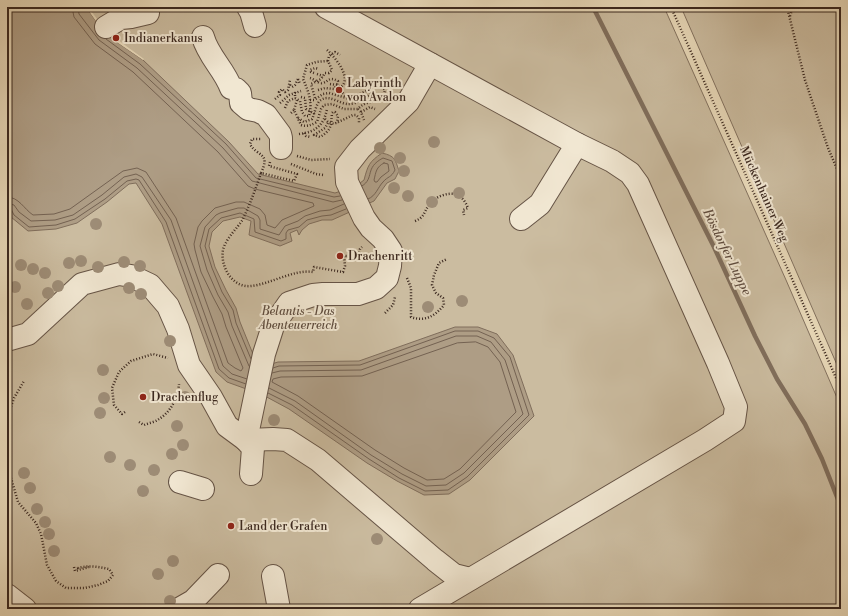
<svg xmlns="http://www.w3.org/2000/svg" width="848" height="616" viewBox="0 0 848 616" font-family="'Libre Bodoni',serif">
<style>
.green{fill:#cbbca0;stroke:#837260}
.water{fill:#ae9d85;stroke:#806e5c}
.pier{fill:#e9daba}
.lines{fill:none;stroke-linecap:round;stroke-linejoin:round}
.shore{stroke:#746252;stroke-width:1}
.stream{stroke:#806e5c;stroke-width:4.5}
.minor-casing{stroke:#665446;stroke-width:24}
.path{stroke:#3b281f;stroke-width:2.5;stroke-dasharray:1 2;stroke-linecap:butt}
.minor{stroke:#f1e7d2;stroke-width:22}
.tree{fill:#9d8c76}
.poi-dot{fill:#8f2418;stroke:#f1e7d2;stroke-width:1.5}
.labels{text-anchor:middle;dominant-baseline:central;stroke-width:4;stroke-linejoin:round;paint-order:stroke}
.poi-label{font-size:12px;fill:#3b281f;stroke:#f1e7d2;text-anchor:start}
.street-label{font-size:12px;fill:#3b281f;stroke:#f1e7d2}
.park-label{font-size:12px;font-style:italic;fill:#5f4d3f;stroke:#f1e7d2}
.water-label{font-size:13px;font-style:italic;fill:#5e4b3e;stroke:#f1e7d2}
</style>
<rect width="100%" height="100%" fill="#e9daba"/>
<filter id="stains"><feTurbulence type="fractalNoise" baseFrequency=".005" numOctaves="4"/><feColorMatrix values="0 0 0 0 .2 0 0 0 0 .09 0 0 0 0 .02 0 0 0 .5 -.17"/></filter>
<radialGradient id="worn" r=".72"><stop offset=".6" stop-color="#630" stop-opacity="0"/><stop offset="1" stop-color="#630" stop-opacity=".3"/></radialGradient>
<g class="green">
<path d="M7,7H664L786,280L841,407V609H7Z"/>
<path d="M681,7H841V374Z"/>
</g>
<path class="water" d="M7,7H86L105,34L143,60L229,142L258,174L335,193L356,186L364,180C368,165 369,162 382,153C395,156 395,159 399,171L395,179L387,183L374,201L332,220H322L309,224L302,230L299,235L297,230L290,233L292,241L280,246L249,235L251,221L240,217L223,221L212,232L209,246L215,267L226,290L236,308L240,322L255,359L268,365L278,362L359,361L455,327H478L497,334L513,355L534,416L470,480L449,494L424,495L397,481L367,463L289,409L263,395L227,382L216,372L162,224L136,183L129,184L107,202L77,223L56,229L28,231L11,217L7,208Z"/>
<path class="pier" d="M86,7H88L107,32L144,59L143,60L105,34Z"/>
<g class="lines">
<g class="shore">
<path d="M78,7L79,14L99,40L137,68L223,148L252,181L333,202L342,200"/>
<path d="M106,39L140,64L226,144L256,178L334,197L340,196"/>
<path d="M384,163L388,164L389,171L381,177L377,182H375L374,180C376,172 376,167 384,163Z"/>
<path d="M362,186C375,178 364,168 383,158L392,161L395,170C391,178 388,176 383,182C378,187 376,196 368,199"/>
<path d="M7,197C19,197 24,209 33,215L54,214L70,209L123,171L137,168L146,172L176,218L228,363L235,368L241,371L243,368L226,327L222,314L213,297L201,272L195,250L194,244L198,227L202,221L215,208L236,202H244L260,209L265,215L267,225L275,228L282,220L314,206L313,203L255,189L248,186L218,152L133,72L95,44L74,17L72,7"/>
<path d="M7,203L14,205L19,212L31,221L55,220L73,215L102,195L124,177L136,174L142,177L171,220L223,366L232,374L247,379"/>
<path d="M7,208L11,209L14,215L29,227L56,225L75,219L105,199L127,181L136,179L139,180L166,222L219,369L229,378L246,384"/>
<path d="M476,342L488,347L500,362L516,412L460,469L444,479L427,480L404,468L375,450L298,396L272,382L273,379L281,377L362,376L457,343Z"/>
<path d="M251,359L236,323L233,310L222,292L212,268L205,246L209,229L221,218L240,213L254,219L255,232L281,241L286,239V233L288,230L299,227L307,220L322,216L331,215L346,209"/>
<path d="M249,366L232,326L228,312L218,295L207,270L200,246L205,227L216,215L220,213L238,208H244L258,216L260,220V229L279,235L285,226L298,221L305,216L320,211L330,210L344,204"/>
<path d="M269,388L295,401L371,455L402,474L426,486L446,485L464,473L523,414L505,360L491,342L477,336H456L361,370L280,371L272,373"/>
<path d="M268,393L292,405L369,459L399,478L425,491L448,490L467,477L529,415L510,357L494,338L478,331H455L360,365L279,366L273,368"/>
</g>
<path class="stream" d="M593,7L714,247L755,336L777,379L805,424L822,459L841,507"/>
<g class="minor-casing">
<g id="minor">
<path d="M248,7L251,12L255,26"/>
<path d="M326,7L577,144L612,161L630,173L638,184L718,363L736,407L734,421L705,440L420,609"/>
<path d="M106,27L121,18L131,17L148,13"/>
<path d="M203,37C208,56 224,69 231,88L236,89L240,93L241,103L248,109L258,111L266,115L280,134L281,138V148"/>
<path d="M521,219L540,204L577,144"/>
<path d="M7,340L28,334L82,284L119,274L131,276L150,285L168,306L178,329L189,365L211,397L227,426L246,440L264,354L273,326L289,303L313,295L323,294H358L376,288L387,278L390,266L391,251L383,239L371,228L364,218L347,182L346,167L360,149L408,102L430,64"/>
<path d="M246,440L273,439L287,440L318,460L435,560L454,575L470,579"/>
<path d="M246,440L253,448L251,474"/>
<path d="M180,482L203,489"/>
<path d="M273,576L279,609"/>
<path d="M7,595L25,609"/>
<path d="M179,609L193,601L218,575"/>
</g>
</g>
<g class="path">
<path d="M671,7L841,389"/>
<path d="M787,7L805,80L828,148L841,178"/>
<path d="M790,16L793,7"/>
<path d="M327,50C336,58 352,78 341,87"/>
<path d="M314,73L311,72L310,70L315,68L319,69"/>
<path d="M317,74L323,76"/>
<path d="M310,78C314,79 319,84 322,83C329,82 328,76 338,81L337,85"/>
<path d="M298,79L300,84"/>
<path d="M374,82L380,85L385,90L384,94"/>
<path d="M330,84L337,85L341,87V91L346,97"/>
<path d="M290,85L292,87L295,85L298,79"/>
<path d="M318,90L325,88L334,89L337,85"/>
<path d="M295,92V98L300,101L302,112L305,116H309C313,103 308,90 303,79L307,65L316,62L328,61"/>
<path d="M301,97L305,98L306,109L315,114"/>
<path d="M315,98L311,84L321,79L325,73H329L332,70L328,61L329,56L335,52L340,55"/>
<path d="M275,99L280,95L279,92L282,89L285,92L288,90L290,80"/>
<path d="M297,100L294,110L301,125C307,127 311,125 317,122L321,109L324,105L332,104L344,109H358C364,102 370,103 376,100C378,98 381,95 384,93"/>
<path d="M310,100H314L323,94L329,93L350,99L368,90L376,94L378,97"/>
<path d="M280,103L289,95L301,91"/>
<path d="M285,108L288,101L295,98"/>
<path d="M358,109L361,112L364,120"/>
<path d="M361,112L370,107L375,109"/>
<path d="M291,113L294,110"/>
<path d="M298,118L304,122L312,119C315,113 316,103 321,100C329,94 340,104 348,104C357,104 366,98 373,92"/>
<path d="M325,119L328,122L334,124L353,115H356L359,118V123"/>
<path d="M328,123L325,128L314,135L320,137C332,130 331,125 332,113L333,112H335L338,116L337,123"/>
<path d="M304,133L306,136L310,137"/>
<path d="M299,134C316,132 324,125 327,109"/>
<path d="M297,156L311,160L330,159"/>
<path d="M270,162L269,166L297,174L294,181L261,173C256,188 250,204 243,219C237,229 226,238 223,250C220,266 232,288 251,286C271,284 294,269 313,272L314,267L343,272L345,266L344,256H353L359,254L360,249L362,247"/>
<path d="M291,164L316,174L323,175"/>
<path d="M261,173C271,152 257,157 250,144L252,139H262"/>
<path d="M415,221C425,217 423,213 429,205C434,197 449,191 458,195C463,198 466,203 468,208L463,210L464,215"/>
<path d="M407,278L411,288V317C425,322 435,316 444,305L443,298L436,293L432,285L434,275L439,263L447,259"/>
<path d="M385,313L393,305L395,297"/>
<path d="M125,412L122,414L114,405L112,388L119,372L131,361L153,354L168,358"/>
<path d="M7,418L14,398L24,381"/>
<path d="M139,422L144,425C149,423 155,422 159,419C171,412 178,397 179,384"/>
<path d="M7,445L11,478L18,502L36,523L41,534L47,565L56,581L66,588H85L98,585L108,581L113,575L109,569C99,567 89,565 78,568V566"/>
<path d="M74,567L75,571L89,567"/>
</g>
<use href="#minor" class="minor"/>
</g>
<g class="tree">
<circle cx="434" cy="142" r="6"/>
<circle cx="380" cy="148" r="6"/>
<circle cx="400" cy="158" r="6"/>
<circle cx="404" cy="171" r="6"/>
<circle cx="394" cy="188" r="6"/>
<circle cx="459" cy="193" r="6"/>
<circle cx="408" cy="196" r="6"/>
<circle cx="432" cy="202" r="6"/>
<circle cx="96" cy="224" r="6"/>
<circle cx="81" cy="261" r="6"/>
<circle cx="124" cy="262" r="6"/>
<circle cx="69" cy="263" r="6"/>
<circle cx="21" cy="265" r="6"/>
<circle cx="140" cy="266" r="6"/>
<circle cx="98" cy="267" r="6"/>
<circle cx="33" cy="269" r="6"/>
<circle cx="45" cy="273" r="6"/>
<circle cx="58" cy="286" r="6"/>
<circle cx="15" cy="287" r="6"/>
<circle cx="129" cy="288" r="6"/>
<circle cx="48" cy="293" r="6"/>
<circle cx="141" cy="294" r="6"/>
<circle cx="462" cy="301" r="6"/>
<circle cx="27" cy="304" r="6"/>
<circle cx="428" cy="307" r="6"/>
<circle cx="170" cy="341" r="6"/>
<circle cx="103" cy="370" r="6"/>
<circle cx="185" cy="397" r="6"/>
<circle cx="104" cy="398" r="6"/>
<circle cx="100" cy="413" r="6"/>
<circle cx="274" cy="420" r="6"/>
<circle cx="177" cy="426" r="6"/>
<circle cx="183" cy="445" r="6"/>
<circle cx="172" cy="454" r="6"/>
<circle cx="110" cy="457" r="6"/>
<circle cx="130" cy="465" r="6"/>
<circle cx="154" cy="470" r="6"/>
<circle cx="24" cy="473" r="6"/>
<circle cx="30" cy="488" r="6"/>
<circle cx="143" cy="491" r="6"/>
<circle cx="37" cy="509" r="6"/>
<circle cx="45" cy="522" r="6"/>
<circle cx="49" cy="534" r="6"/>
<circle cx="377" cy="539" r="6"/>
<circle cx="54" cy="551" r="6"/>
<circle cx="173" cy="561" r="6"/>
<circle cx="158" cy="574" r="6"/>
<circle cx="170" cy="601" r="6"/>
</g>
<g class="poi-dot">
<circle cx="116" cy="38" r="4"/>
<circle cx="339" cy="90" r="4"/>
<circle cx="340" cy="256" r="4"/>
<circle cx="143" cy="397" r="4"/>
<circle cx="231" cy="526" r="4"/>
</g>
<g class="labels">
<g class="poi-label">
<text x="124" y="38">Indianerkanus</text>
<text x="347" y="83">Labyrinth<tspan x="347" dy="14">von Avalon</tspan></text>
<text x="348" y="256">Drachenritt</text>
<text x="151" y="397">Drachenflug</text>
<text x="239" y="526">Land der Grafen</text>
</g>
<g class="street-label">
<text transform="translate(764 194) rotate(66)">Mückenhainer Weg</text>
</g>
<g class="park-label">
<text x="298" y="311">Belantis - Das<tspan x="298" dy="14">Abenteuerreich</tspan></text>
</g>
<g class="water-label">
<text transform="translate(727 252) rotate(64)">Bösdorfer Luppe</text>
</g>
</g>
<rect width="848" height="616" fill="none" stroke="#e9daba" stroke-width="24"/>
<rect x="8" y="8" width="832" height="600" fill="none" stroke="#3b281f" stroke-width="2"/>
<rect x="12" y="12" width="824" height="592" fill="none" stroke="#3b281f"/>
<rect width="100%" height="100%" filter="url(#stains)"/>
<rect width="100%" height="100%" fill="url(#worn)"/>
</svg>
